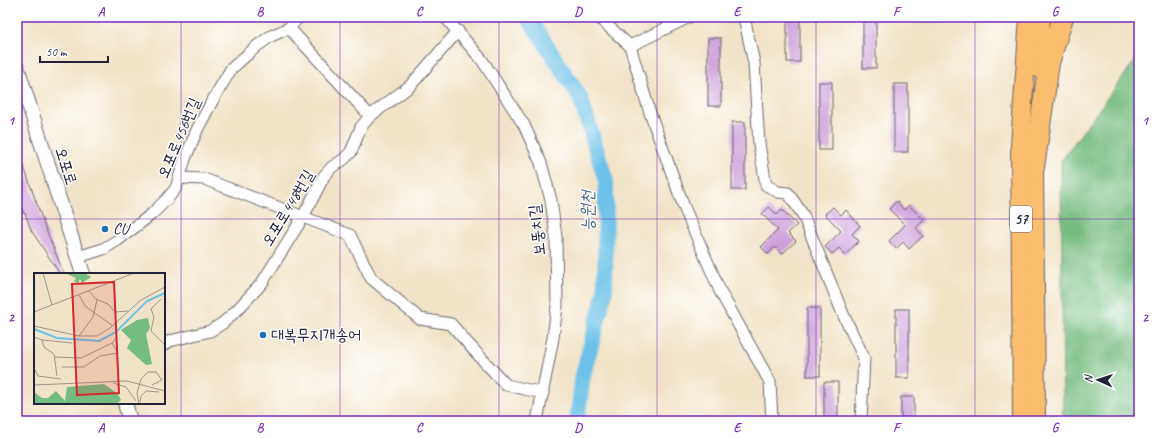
<svg xmlns="http://www.w3.org/2000/svg" width="1156" height="438" viewBox="0 0 1156 438" font-family="Caveat,'Poor Story',sans-serif">
<style>
.forest{fill:#74bc80;stroke:#4b6f5e}
.lines{fill:none;stroke-linecap:round;stroke-linejoin:round}
.river{stroke:#6cc1e8;stroke-width:16}
.building{fill:#cda0db}
.minor-casing{stroke:#6a666c;stroke-width:13}
.tertiary-casing{stroke:#6a666c;stroke-width:16}
.trunk-casing{stroke:#6a666c;stroke-width:20}
.motorway-casing{stroke:#6a666c;stroke-width:22}
.minor{stroke:#fff;stroke-width:11}
.tertiary{stroke:#fff;stroke-width:14}
.trunk{stroke:#fbbd6e;stroke-width:18}
.motorway{stroke:#fbbd6e;stroke-width:20}
.grid{fill:none;stroke:#7b2cbf;stroke-width:1;stroke-opacity:0.55}
.poi-dot{fill:#1f6fb2;stroke:#fff;stroke-width:1.5}
.labels{text-anchor:middle;dominant-baseline:central;stroke-width:3;stroke-linejoin:round;paint-order:stroke}
.shield{fill:#fff;stroke:#646476;stroke-width:1}
.shield-label{font-size:15px;font-weight:bold;fill:#22223b}
.street-label{font-size:16px;fill:#22223b;stroke:#fff}
.poi-label{font-size:16px;fill:#22223b;stroke:#fff;text-anchor:start}
.water-label{font-size:17px;font-style:italic;fill:#3c5a78;stroke:#fff}
.inset-river{fill:none;stroke:#6cc1e8;stroke-width:2}
.inset-road{fill:none;stroke:#9e968f;stroke-width:1}
.view{fill:#d62828;fill-opacity:0.15;stroke:#d62828;stroke-width:2}
.inset-edge{fill:none;stroke:#22223b;stroke-width:2}
.neatline{fill:none;stroke:#7b2cbf;stroke-width:1.5}
.grid-label{font-size:13px;text-anchor:middle;font-weight:bold;fill:#7b2cbf}
</style>
<rect width="100%" height="100%" fill="#fff"/>
<filter id="ink" filterUnits="userSpaceOnUse"><feTurbulence type="fractalNoise" baseFrequency=".025" numOctaves="2"/><feDisplacementMap in="SourceGraphic" scale="8" xChannelSelector="R" yChannelSelector="G"/><feConvolveMatrix kernelMatrix="1 2 1 2 8 2 1 2 1" color-interpolation-filters="sRGB"/></filter>
<filter id="wash" filterUnits="userSpaceOnUse"><feTurbulence type="fractalNoise" baseFrequency=".012" numOctaves="4" result="noise"/><feDisplacementMap in="SourceGraphic" scale="16" xChannelSelector="R" yChannelSelector="G"/><feGaussianBlur stdDeviation="0.9" result="paint"/><feColorMatrix in="noise" values="0 0 0 0 0 0 0 0 0 0 0 0 0 0 0 0 0 1.4 0 .05"/><feComposite in="paint" operator="in"/></filter>
<g filter="url(#wash)">
<rect width="100%" height="100%" fill="#f1e3c7"/>
<path class="forest" d="M1139,55V421H1063L1061,161Z"/>
<g class="lines">
<path class="river" d="M528,17L580,97L606,181L605,292L583,375L577,421"/>
</g>
<g id="blocks">
<g class="building">
<rect x="787" y="17" width="13" height="45"/>
<rect x="863" y="17" width="13" height="51"/>
<rect x="708" y="38" width="13" height="68"/>
<rect x="819" y="82" width="13" height="68"/>
<rect x="894" y="84" width="14" height="68"/>
<rect x="732" y="122" width="13" height="68"/>
<path d="M17,150H18L45,227L64,274H60L31,230L25,213L24,214L17,195Z"/>
<path d="M897,201L904,210L909,205L924,220L916,228L923,236L909,249L903,242L896,249L889,241L905,225L889,209Z"/>
<path d="M769,207L777,215L782,210L797,225L788,233L796,241L782,254L775,247L768,254L761,247L778,230L762,214Z"/>
<path d="M833,207L841,215L846,210L860,226L852,234L859,241L845,255L839,248L832,254L825,247L841,231L825,214Z"/>
<rect x="807" y="308" width="13" height="68"/>
<rect x="896" y="309" width="13" height="69"/>
<rect x="824" y="382" width="14" height="39"/>
<rect x="901" y="397" width="13" height="24"/>
</g>
</g>
</g>
<g filter="url(#ink)">
<use href="#blocks" fill-opacity="0" stroke="#6a666c" stroke-width="1"/>
<g class="lines">
<g class="minor-casing">
<g id="minor">
<path d="M445,17L482,60L524,125L541,163L551,200L556,237L557,306L553,338L537,421"/>
<path d="M598,17L630,46L650,113L684,207L720,291L770,382L772,421"/>
<path d="M744,17L754,63L759,144L766,185L778,192L788,193L803,215L843,314L864,358L861,421"/>
<path d="M289,28L370,116"/>
<path d="M630,46L689,17"/>
<path d="M180,178L204,179L350,235L371,278L420,319L451,324L471,347L506,385L543,393"/>
<path d="M78,257L103,249L118,240L152,214L168,198L176,188L185,159L197,130L210,105L231,69L257,46L271,36L289,28L299,17"/>
<path d="M164,345L170,341L210,331L223,323L238,309L262,283L303,217L324,176L332,167L343,160L351,152L361,127L370,116L410,86L458,31"/>
</g>
</g>
<g class="tertiary-casing">
<g id="tertiary">
<path d="M17,67L83,274"/>
<path d="M125,403L130,421"/>
</g>
</g>
<g class="trunk-casing">
<g id="trunk">
<path d="M1038,68L1041,17"/>
<path d="M1034,152L1036,421"/>
<path d="M1022,421L1020,145L1029,17"/>
</g>
</g>
<g class="motorway-casing">
<path id="motorway" d="M1034,167L1049,63L1063,17"/>
</g>
<use href="#minor" class="minor"/>
<use href="#tertiary" class="tertiary"/>
<use href="#trunk" class="trunk"/>
<use href="#motorway" class="motorway"/>
</g>
</g>
<path class="grid" d="M181,17V421M340,17V421M499,17V421M657,17V421M816,17V421M975,17V421M17,219H1139"/>
<g class="poi-dot">
<circle cx="105" cy="229" r="4"/>
<circle cx="263" cy="335" r="4"/>
</g>
<g class="labels">
<rect class="shield" x="1010" y="206" width="22" height="26" rx="3"/>
<g class="shield-label">
<text x="1021" y="219">57</text>
</g>
<g class="street-label">
<text transform="translate(179 138) rotate(-67)">오포로456번길</text>
<text transform="translate(66 166) rotate(72)">오포로</text>
<text transform="translate(288 208) rotate(-59)">오포로448번길</text>
<text transform="translate(537 230) rotate(-96)">보뚱치길</text>
</g>
<g class="poi-label">
<text x="113" y="229">CU</text>
<text x="271" y="335">대복무지개송어</text>
</g>
<g class="water-label">
<text transform="translate(587 211) rotate(-90)">능원천</text>
</g>
</g>
<g transform="translate(34 273)">
<rect width="131" height="131" fill="#f1e3c7"/>
<path d="M31,0L52,1L57,4L48,10L46,6L44,10L40,8L42,5ZM114,45L116,55L112,61L118,91L112,92L93,75L97,67L87,57L103,47ZM70,111L84,121L87,127L82,131H0V119L8,125H14L22,118L31,128L33,114Z" fill="#74bc80"/>
<path class="inset-river" d="M0,56L23,65L65,68L82,59L113,28L131,20"/>
<path class="inset-road" d="M9,0L18,32M55,18L62,26L74,31L81,39L94,38M45,22L51,33L79,53M127,26L117,36L120,44L117,58L131,72M0,39L100,0M0,53L45,63H63L76,55L107,27L131,14M45,63L59,44L63,27M0,64L8,67L10,74L20,81L23,103M8,67L38,70M20,84L47,85L78,70L83,64M28,94H50L66,83L84,80L78,70M1,97L4,103L27,106M79,110L92,114L102,128M0,112L93,108L131,118M106,129L107,123L112,118L125,119M105,131L103,120L107,106L114,99H122L128,107L118,112"/>
<path class="view" d="M80,9L85,120L43,122L38,11Z"/>
<rect width="131" height="131" class="inset-edge"/>
</g>
<rect width="1156" height="438" fill="none" stroke="#fff" stroke-width="44"/>
<g transform="translate(1098 380) rotate(273)" stroke="#ffffff" stroke-width="3" paint-order="stroke">
<path d="M0-3L7 15L0 10L-7 15Z" fill="#22223b"/>
<text y="-6" font-size="11" font-weight="bold" text-anchor="middle" fill="#22223b">N</text>
</g>
<path d="M40 56v6h68v-6" fill="none" stroke="#22223b" stroke-width="2"/>
<text x="46" y="56" font-size="12" fill="#22223b" stroke="#ffffff" stroke-width="3" paint-order="stroke">50 m</text>
<rect x="22" y="22" width="1112" height="394" class="neatline"/>
<g class="grid-label">
<text x="101" y="16">A</text>
<text x="260" y="16">B</text>
<text x="419" y="16">C</text>
<text x="578" y="16">D</text>
<text x="737" y="16">E</text>
<text x="896" y="16">F</text>
<text x="1055" y="16">G</text>
<text x="11" y="125">1</text>
<text x="1145" y="125">1</text>
<text x="11" y="322">2</text>
<text x="1145" y="322">2</text>
<text x="101" y="432">A</text>
<text x="260" y="432">B</text>
<text x="419" y="432">C</text>
<text x="578" y="432">D</text>
<text x="737" y="432">E</text>
<text x="896" y="432">F</text>
<text x="1055" y="432">G</text>
</g>
</svg>
